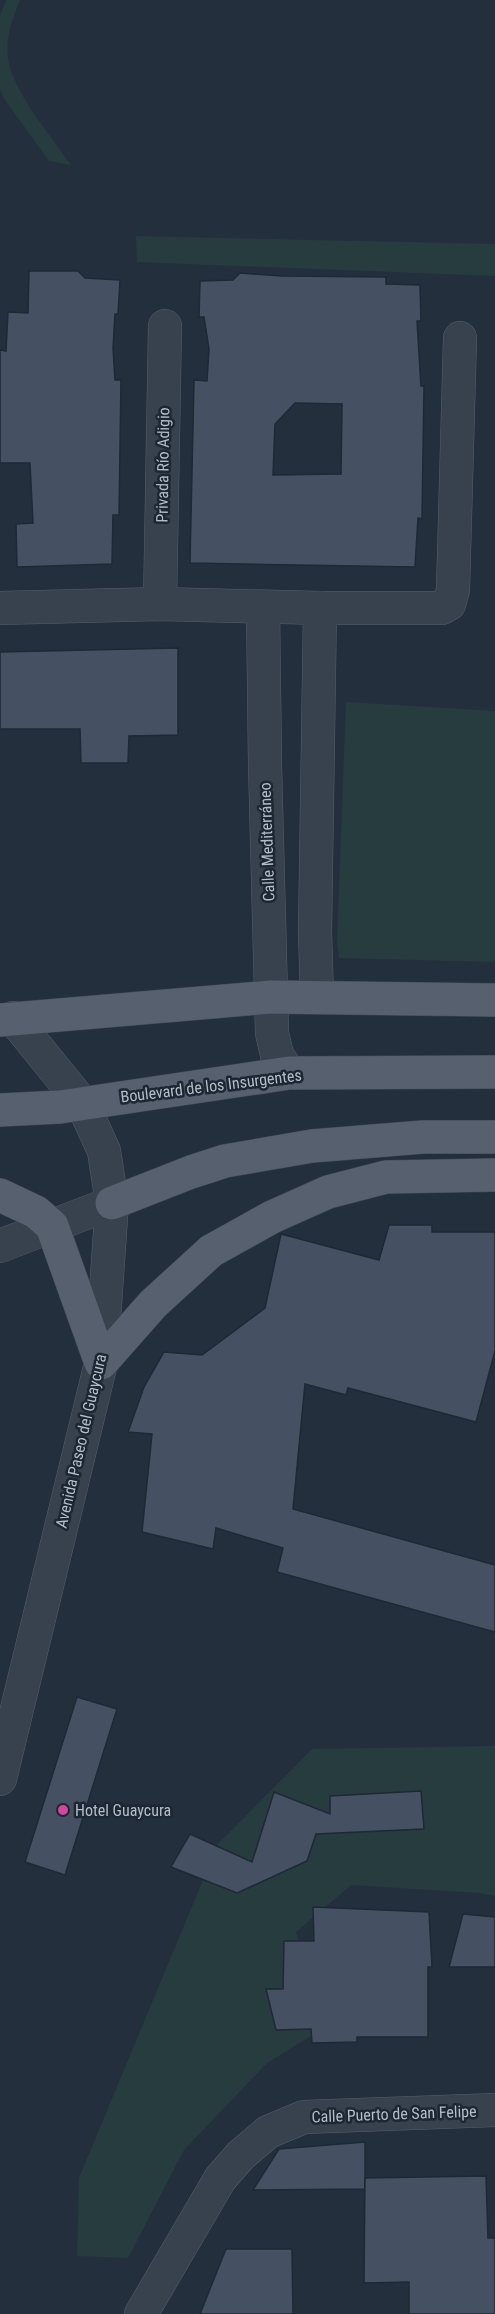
<svg xmlns="http://www.w3.org/2000/svg" width="495" height="2314" viewBox="0 0 495 2314" font-family="'Roboto Condensed',sans-serif">
<style>
.green{fill:#263c3f}
.building{fill:#455162;stroke:#1f2835;stroke-width:1.5;fill-rule:evenodd}
.lines{fill:none;stroke-linecap:round;stroke-linejoin:round}
.minor-casing{stroke:#565f6c;stroke-width:34}
.major-casing{stroke:#414a57;stroke-width:34}
.minor{stroke:#38414e;stroke-width:33}
.major{stroke:#56606e;stroke-width:33}
.hotel-dot{fill:#d1479c;stroke:#1d2633;stroke-width:2}
.labels{text-anchor:middle;dominant-baseline:central;stroke-width:5;stroke-linejoin:round;paint-order:stroke}
.street-label{font-size:16px;fill:#b4bcc9;stroke:#1d2633}
.poi-label{font-size:16px;fill:#b4bcc9;stroke:#1d2633;text-anchor:start}
</style>
<rect width="100%" height="100%" fill="#242f3e"/>
<g class="green">
<path d="M6,0H20C13,18 5,38 8,58C13,92 51,136 71,165L49,161L3,97L0,89V16Z"/>
<path d="M136,236L495,244V276L137,262Z"/>
<path d="M346,702L495,711V962L339,958L337,941Z"/>
<path d="M495,1746V1896L480,1893L351,1885L296,1932L319,2031L267,2063L184,2150L128,2258L77,2256L79,2178L218,1844L312,1749Z"/>
</g>
<g class="building">
<path d="M29,271H78L85,278L120,280L118,314H115L113,348L115,380H121L119,515H113L112,564L17,567L16,524L33,523L30,463H0V350L6,351L8,312L28,313Z"/>
<path d="M240,273L282,276L386,277V284L420,285L421,321H417L421,386H424L422,519L418,518L415,567L190,563L194,380L207,381L209,349L204,317H199L200,281L233,280ZM295,403L342,404L341,474L273,475L275,424Z"/>
<path d="M178,648V735L129,736L128,763H81L80,729H0V652Z"/>
<path d="M389,1225H432V1232H495V1351L476,1422L348,1388L346,1395L305,1384L293,1509L495,1565V1632L277,1572L283,1548L216,1528L213,1549L142,1532L152,1434L128,1432L144,1387L164,1352L202,1355L265,1308L281,1234L379,1260Z"/>
<path d="M77,1697L117,1709L65,1875L25,1862Z"/>
<path d="M421,1791L424,1829L316,1834L307,1861L237,1893L171,1867L190,1834L252,1862L274,1792L330,1814V1796Z"/>
<path d="M313,1907L429,1912L432,1967H428V2037H357V2042L312,2043L311,2029L276,2030L266,1989H283L284,1941H314Z"/>
<path d="M463,1914L495,1917V1967H449Z"/>
<path d="M365,2142V2189L253,2190L279,2149Z"/>
<path d="M486,2176L488,2238H495V2314H409V2282L364,2283L365,2178Z"/>
<path d="M226,2249H292L293,2314H200Z"/>
</g>
<g class="lines">
<g class="minor-casing">
<g id="minor">
<path d="M160,604L165,326"/>
<path d="M263,607L265,764L272,1033L277,1055L289,1073"/>
<path d="M0,608L160,604L320,608H442L449,604L453,590L460,338"/>
<path d="M317,997L315,932L320,608"/>
<path d="M0,1246L112,1203"/>
<path d="M0,1779L101,1363L112,1203L104,1151L82,1103L13,1018"/>
<path d="M141,2314L220,2179L241,2155L268,2132L304,2117L495,2110"/>
</g>
</g>
<g class="major-casing">
<g id="major">
<path d="M0,1020L271,997L495,1000"/>
<path d="M0,1110L60,1107L289,1073L495,1072"/>
<path d="M0,1195L36,1212L52,1226L101,1363L153,1304L211,1251L272,1217L328,1192L386,1177L495,1175"/>
<path d="M112,1203L191,1172L225,1161L312,1146L423,1137H495"/>
</g>
</g>
<use href="#minor" class="minor"/>
<use href="#major" class="major"/>
</g>
<circle class="hotel-dot" cx="63" cy="1810" r="6"/>
<g class="labels">
<g class="street-label">
<text transform="translate(163 465) rotate(-89)">Privada Río Adigio</text>
<text transform="translate(267 842) rotate(-92)">Calle Mediterráneo</text>
<text transform="translate(211 1086) rotate(-7)">Boulevard de los Insurgentes</text>
<text transform="translate(81 1441) rotate(-77)">Avenida Paseo del Guaycura</text>
<text transform="translate(394 2114) rotate(-2)">Calle Puerto de San Felipe</text>
</g>
<g class="poi-label">
<text x="75" y="1810">Hotel Guaycura</text>
</g>
</g>
</svg>
